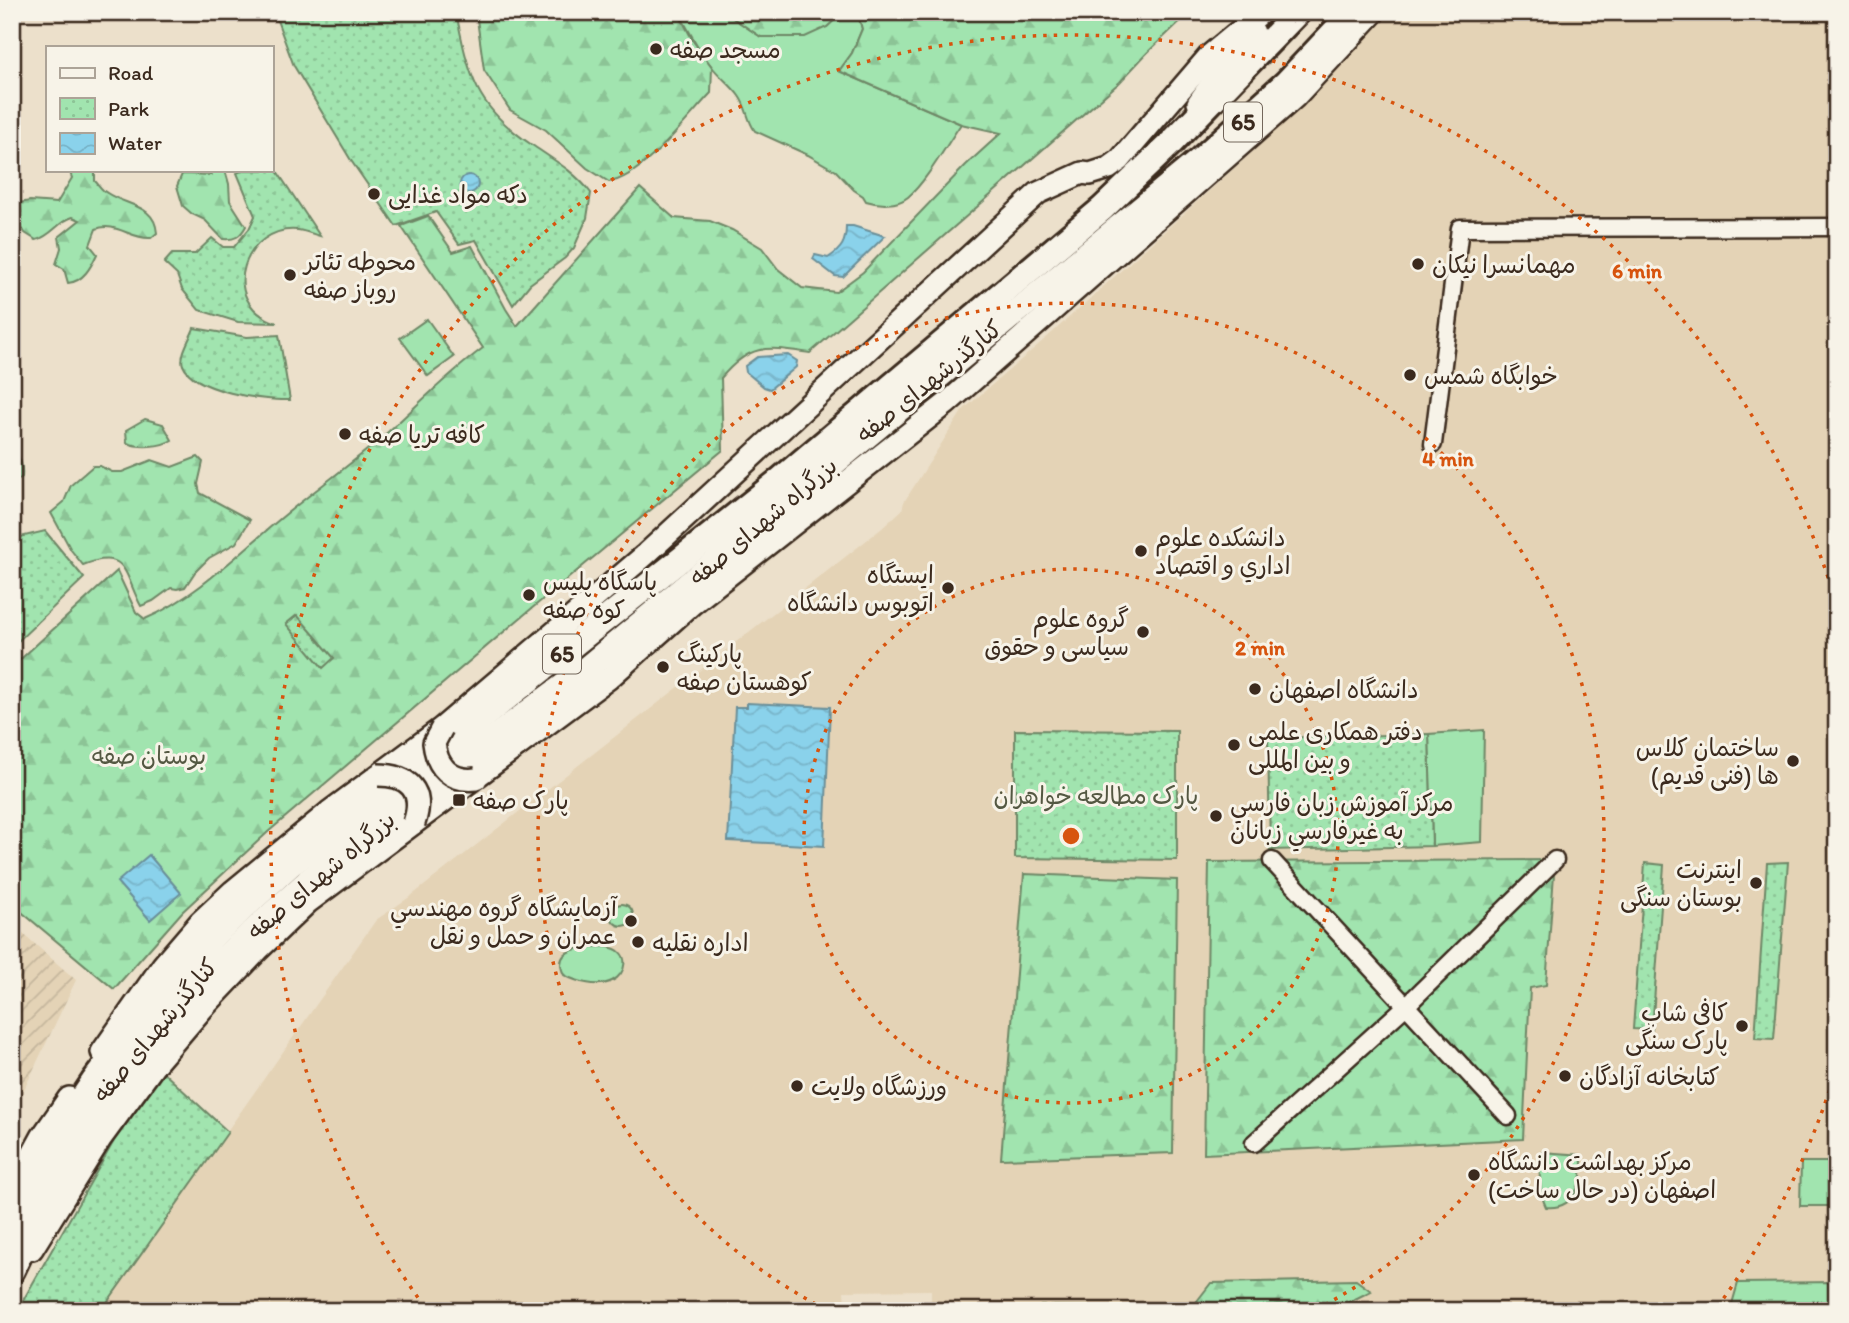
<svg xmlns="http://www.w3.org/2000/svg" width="1849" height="1323" viewBox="0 0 1849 1323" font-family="Itim,'Playpen Sans Arabic',sans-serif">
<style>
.built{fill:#e4d3b6}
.industrial{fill:url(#industrial-furrows)}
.grass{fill:#a1e4af;stroke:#6e8766;stroke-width:2}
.forest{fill:url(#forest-firs);stroke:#6e8766;stroke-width:2}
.park{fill:url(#park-dots);stroke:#6e8766;stroke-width:2}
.water{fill:url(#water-waves);stroke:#6a8f99;stroke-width:2}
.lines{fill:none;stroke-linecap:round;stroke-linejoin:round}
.minor-casing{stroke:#3b2a1e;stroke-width:21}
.major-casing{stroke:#3b2a1e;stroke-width:26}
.highway-casing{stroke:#3b2a1e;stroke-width:30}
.minor{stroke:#f7f3e8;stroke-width:16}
.major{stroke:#f7f3e8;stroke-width:21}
.highway{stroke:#f7f3e8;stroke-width:24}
.major-bridge-casing{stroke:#3b2a1e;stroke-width:26;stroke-linecap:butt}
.major-bridge{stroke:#f7f3e8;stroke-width:21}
.ring{fill:none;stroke:#d7540e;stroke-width:3.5;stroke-dasharray:3.5 7}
.poi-dot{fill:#3b2a1e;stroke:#f7f3e8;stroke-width:2.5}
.labels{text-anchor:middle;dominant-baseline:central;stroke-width:6;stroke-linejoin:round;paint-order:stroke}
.shield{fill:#f7f3e8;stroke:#73665b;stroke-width:2}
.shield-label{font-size:23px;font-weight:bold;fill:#3b2a1e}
.poi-label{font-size:24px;fill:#3b2a1e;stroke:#f7f3e8;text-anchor:start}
.street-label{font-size:24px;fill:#3b2a1e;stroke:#f7f3e8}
.park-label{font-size:24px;fill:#545842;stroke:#f7f3e8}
.centre{fill:#d7540e;stroke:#f7f3e8;stroke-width:3.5}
.ring-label{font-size:21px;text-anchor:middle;font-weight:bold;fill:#d7540e;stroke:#f7f3e8;stroke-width:6;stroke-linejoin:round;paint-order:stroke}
</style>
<defs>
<pattern id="industrial-furrows" width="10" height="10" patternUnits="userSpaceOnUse" patternTransform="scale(1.75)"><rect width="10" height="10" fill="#e4d3b6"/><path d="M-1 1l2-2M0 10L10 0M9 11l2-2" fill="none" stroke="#c4b59c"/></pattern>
<pattern id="forest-firs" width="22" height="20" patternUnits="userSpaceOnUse" patternTransform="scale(1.75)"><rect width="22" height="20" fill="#a1e4af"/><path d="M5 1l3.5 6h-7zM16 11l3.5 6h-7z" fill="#8cc496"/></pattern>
<pattern id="park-dots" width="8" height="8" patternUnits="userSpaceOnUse" patternTransform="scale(1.75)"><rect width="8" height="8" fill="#a1e4af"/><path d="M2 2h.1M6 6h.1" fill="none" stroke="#8cc496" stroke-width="1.8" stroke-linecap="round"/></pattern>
<pattern id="water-waves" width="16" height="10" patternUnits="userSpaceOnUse" patternTransform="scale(1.75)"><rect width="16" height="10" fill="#8ad2eb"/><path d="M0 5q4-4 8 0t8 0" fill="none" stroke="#78b4c9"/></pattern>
</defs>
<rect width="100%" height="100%" fill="#ece0cb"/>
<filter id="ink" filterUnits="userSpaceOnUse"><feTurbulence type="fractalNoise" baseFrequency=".0143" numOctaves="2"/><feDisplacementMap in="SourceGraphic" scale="14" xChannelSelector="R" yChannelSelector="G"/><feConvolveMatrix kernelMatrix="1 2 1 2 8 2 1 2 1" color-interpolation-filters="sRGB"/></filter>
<g filter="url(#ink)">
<path class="built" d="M1393,12H1837V1311H931V1290L844,1291L845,1306L826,1307V1311H100L376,920L411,896L881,529L902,510L904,502L963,410L1053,332L1260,145L1346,56Z"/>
<path class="industrial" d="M12,924L76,980L12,1115Z"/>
<g class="grass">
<path d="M678,12H724L761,37L827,27L842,13L859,18L862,29L852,53L839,71L961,124C947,144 926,182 908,197C897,206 879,205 866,201L863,196L854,190L836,171L808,155L755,131C747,120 747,107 739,96C732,86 721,78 713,68C698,51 690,31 678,12Z"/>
<path d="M427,319L454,357L428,376L400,338Z"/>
<path d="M1484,730L1482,842L1432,846L1429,734Z"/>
<circle cx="622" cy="915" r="11"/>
<path d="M585,947C593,947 604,945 612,948C630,953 627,974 612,981C598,988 577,982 564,975C555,956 567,950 585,947Z"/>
<path d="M1542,1152L1582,1155C1583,1180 1577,1210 1546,1207C1539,1193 1538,1167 1542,1152Z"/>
<path d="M1801,1162H1837V1206H1800Z"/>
<path d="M1837,1282V1311H1730L1738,1283Z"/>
<path d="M1041,1306L1115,1307V1311H1041Z"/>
</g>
<g class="forest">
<path d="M476,12H678L693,41L712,67L711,93C687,118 642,178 609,182L587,168L546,130L510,110L484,70Z"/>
<path d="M724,12H1190L1147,53L1120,82L810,353C768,347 751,342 721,378L723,450L519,619L268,832L182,912L114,989L12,904V667L117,571L136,612L145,619C194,598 234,558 274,524C308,495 345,469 379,440C414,409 445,376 483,348L401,226L428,216L453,252L472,246L506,309L517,326L640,188L674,218L710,221L732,230L762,248L778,269L802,288L836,292L863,272L966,165L1001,133L961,124L839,71L852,53L862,29L859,18L842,13L827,27L805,37H761Z"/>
<path d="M69,170H95V181C99,185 102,191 107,193C126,206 155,204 157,233L151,238C132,240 115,221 96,229L90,245L97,254C91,267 83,282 68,283L64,269L56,264L61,248L59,237L80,220L73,217C58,221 52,236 36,240L25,233L14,215L21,212L19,203L30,201L57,203L72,178Z"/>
<path d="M208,170H225L229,184L230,201L246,226C240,237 235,240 223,239L205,220L192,214L183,206L177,186L182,174L211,175Z"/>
<path d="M145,419L163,424L172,440C161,447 139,448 127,443L126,430Z"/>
<path d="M12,446C20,457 23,464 22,477L16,482H12Z"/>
<path d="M198,457L203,462L198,484L200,493L250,520L236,543L209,558L195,572L185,587L177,589L171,588L153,601L141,606C124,575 128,547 83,565L71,550L51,513L64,502L71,485L93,466H100L112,472H122L152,460L172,467Z"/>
<path d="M1555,860L1546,985L1530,988L1523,1139L1204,1154L1209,862Z"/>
<path d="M1024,874L1177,880L1173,1153L1001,1159Z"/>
<path d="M1356,1280L1371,1291L1347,1303L1342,1311H1194V1305L1211,1283Z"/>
</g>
<g class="park">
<path d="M274,12H456C469,76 475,107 532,145C554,160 575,172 591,193L587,218L574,248L565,258L530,284L513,305L476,240L459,244L436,212L396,226L352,162L294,66Z"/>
<path d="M271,162L320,236C313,234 305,231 298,230C246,224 215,302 277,323L238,322L199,310L182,289L177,275L164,263L172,254H195L212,238L223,247H234L249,229L255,216L237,173L243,170H271Z"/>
<path d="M194,328L247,337L279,335L290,400C265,401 194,392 183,365C179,355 191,337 194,328Z"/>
<path d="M45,531L84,578L12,647V539Z"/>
<path d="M297,615L334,658L323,668L286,624Z"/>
<path d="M1015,730L1177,731V860L1015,858Z"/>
<path d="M1429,734L1432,846L1270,850L1268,738Z"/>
<path d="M1788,862L1774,1039L1755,1038L1767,863Z"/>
<path d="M1645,863L1664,865L1652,1030L1633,1029Z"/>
<path d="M164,1073L228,1132L101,1311H17L114,1141Z"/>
</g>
<g class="water">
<circle cx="469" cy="184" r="9"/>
<path d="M846,226H853L885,236L843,277L835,276L813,259L815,255L828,258C842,249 846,242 846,226Z"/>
<path d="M788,355L797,361L796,367L770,389L764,387L746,372L745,366L757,357Z"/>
<path d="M747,703L830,707L824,846L728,841L735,707H747Z"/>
<path d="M149,855L181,893L150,920L117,882Z"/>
</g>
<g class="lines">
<g class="minor-casing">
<g id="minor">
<path d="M1433,444L1460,228L1837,227"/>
<path d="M1272,861L1508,1116"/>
<path d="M1254,1143L1406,1006L1555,860"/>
</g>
</g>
<g class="major-casing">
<g id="major">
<path d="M1198,103L1224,66L1254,32"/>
<path d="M102,1052L163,965L200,922L233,891L329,812L442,728L644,556L1038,193L1082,173L1090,174L1109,168L1120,160L1210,55L1262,12"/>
<path d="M12,1192L42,1137L69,1098"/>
<path d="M32,1249L101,1138L156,1063L203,1008L258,950L308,902L609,678L692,604L946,404L1295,97L1374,12"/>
</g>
</g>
<g class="highway-casing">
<g id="highway">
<path d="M12,1217L68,1120L94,1081L127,1037L211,938L291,864L391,790L779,481L1102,209L1170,144L1298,12"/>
<path d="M12,1270L40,1211L84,1135L109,1097L162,1029L226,956L308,881L401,807L582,672L1201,159L1286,83L1353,12"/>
</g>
</g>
<use href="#minor" class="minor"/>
<use href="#major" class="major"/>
<use href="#highway" class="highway"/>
<g class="major-bridge-casing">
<g id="major-bridge">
<path d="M442,728L434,743C437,768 451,782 476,779"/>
<path d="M378,775C409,775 425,791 414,823"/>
</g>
</g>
<use href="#major-bridge" class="major-bridge"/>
</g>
</g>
<g class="ring">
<circle cx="1071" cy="836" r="267"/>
<path d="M825 1309A533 533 0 1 1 1317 1309"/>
<path d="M1836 1070A800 800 0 0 1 1718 1306M424 1306A800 800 0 1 1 1836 602"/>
</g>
<g class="poi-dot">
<circle cx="656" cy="49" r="7"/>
<circle cx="374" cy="194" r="7"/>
<circle cx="1418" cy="264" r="7"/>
<circle cx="290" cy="275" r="7"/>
<circle cx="1410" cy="375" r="7"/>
<circle cx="345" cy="434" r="7"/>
<circle cx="1141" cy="551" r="7"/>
<circle cx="948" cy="588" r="7"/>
<circle cx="529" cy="595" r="7"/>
<circle cx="1143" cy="632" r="7"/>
<circle cx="663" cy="667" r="7"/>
<circle cx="1255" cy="689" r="7"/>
<circle cx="1234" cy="745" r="7"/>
<circle cx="1793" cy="761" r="7"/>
<rect x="452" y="793" width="14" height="14" rx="3.5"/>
<circle cx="1216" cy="816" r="7"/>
<circle cx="1756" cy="883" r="7"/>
<circle cx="631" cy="921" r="7"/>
<circle cx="638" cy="942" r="7"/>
<circle cx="1742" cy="1026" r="7"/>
<circle cx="1565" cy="1076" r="7"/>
<circle cx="797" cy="1086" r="7"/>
<circle cx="1474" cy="1175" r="7"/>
</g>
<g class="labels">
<g class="shield">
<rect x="1224" y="102.5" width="38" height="39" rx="5"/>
<rect x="543" y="634.5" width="38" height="39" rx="5"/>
</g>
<g class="shield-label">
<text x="1243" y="122">65</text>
<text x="562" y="654">65</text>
</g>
<g class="poi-label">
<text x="670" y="49">مسجد صفه</text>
<text x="388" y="194">دکه مواد غذایی</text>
<text x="304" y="261">محوطه تئاتر<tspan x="304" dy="28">روباز صفه</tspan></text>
<text x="1432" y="264">مهمانسرا نیکان</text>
<text x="1424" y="375">خوابگاه شمس</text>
<text x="359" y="434">کافه تریا صفه</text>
<text x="1155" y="537">دانشکده علوم<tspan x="1155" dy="28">اداري و اقتصاد</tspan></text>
<text x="934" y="574" text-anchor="end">ایستگاه<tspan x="934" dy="28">اتوبوس دانشگاه</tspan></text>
<text x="543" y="581">پاسگاه پلیس<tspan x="543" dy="28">کوه صفه</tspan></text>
<text x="1129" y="618" text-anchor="end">گروه علوم<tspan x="1129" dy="28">سیاسی و حقوق</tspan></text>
<text x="677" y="653">پارکینگ<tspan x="677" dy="28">کوهستان صفه</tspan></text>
<text x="1269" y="689">دانشگاه اصفهان</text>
<text x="1248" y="731">دفتر همکاری علمی<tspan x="1248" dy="28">و بین المللی</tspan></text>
<text x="1779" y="747" text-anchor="end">ساختمان کلاس<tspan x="1779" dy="28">ها (فنی قدیم)</tspan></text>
<text x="473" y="800">پارک صفه</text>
<text x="1230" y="802">مرکز آموزش زبان فارسي<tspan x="1230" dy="28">به غيرفارسي زبانان</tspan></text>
<text x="1742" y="869" text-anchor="end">اینترنت<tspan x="1742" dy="28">بوستان سنگی</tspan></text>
<text x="617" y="907" text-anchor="end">آزمايشگاه گروه مهندسي<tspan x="617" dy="28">عمران و حمل و نقل</tspan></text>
<text x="652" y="942">اداره نقليه</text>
<text x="1728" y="1012" text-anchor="end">کافی شاپ<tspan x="1728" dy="28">پارک سنگی</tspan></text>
<text x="1579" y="1076">کتابخانه آزادگان</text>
<text x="811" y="1086">ورزشگاه ولایت</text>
<text x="1488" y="1161">مرکز بهداشت دانشگاه<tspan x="1488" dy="28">اصفهان (در حال ساخت)</tspan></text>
</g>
<g class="street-label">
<text transform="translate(929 381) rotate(-39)">کنارگذرشهدای صفه</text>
<text transform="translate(763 521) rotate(-40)">بزرگراه شهدای صفه</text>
<text transform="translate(321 875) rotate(-40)">بزرگراه شهدای صفه</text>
<text transform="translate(155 1030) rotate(-50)">کنارگذرشهدای صفه</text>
</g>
<g class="park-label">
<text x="149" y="755">بوستان صفه</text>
<text x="1096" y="795">پارک مطالعه خواهران</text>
</g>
</g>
<circle cx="1071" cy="836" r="10" class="centre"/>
<g class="ring-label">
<text x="1637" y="278">6 min</text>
<text x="1448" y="466">4 min</text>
<text x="1260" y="655">2 min</text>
</g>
<rect width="1849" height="1323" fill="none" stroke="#f7f3e8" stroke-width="42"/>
<rect x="21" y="21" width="1807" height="1281" fill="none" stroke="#3b2a1e" stroke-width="2.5" filter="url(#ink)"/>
<rect x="46" y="46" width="228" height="126" fill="#f7f3e8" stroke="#aca397" stroke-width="2"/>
<rect x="60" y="68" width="35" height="10" fill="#f7f3e8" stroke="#aca397" stroke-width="2"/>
<text x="108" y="80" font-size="21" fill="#3b2a1e">Road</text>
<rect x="60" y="98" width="35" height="21" fill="url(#park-dots)" stroke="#aca397" stroke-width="2"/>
<text x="108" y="116" font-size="21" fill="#3b2a1e">Park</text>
<rect x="60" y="133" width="35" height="21" fill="url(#water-waves)" stroke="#aca397" stroke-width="2"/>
<text x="108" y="150" font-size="21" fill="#3b2a1e">Water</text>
</svg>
